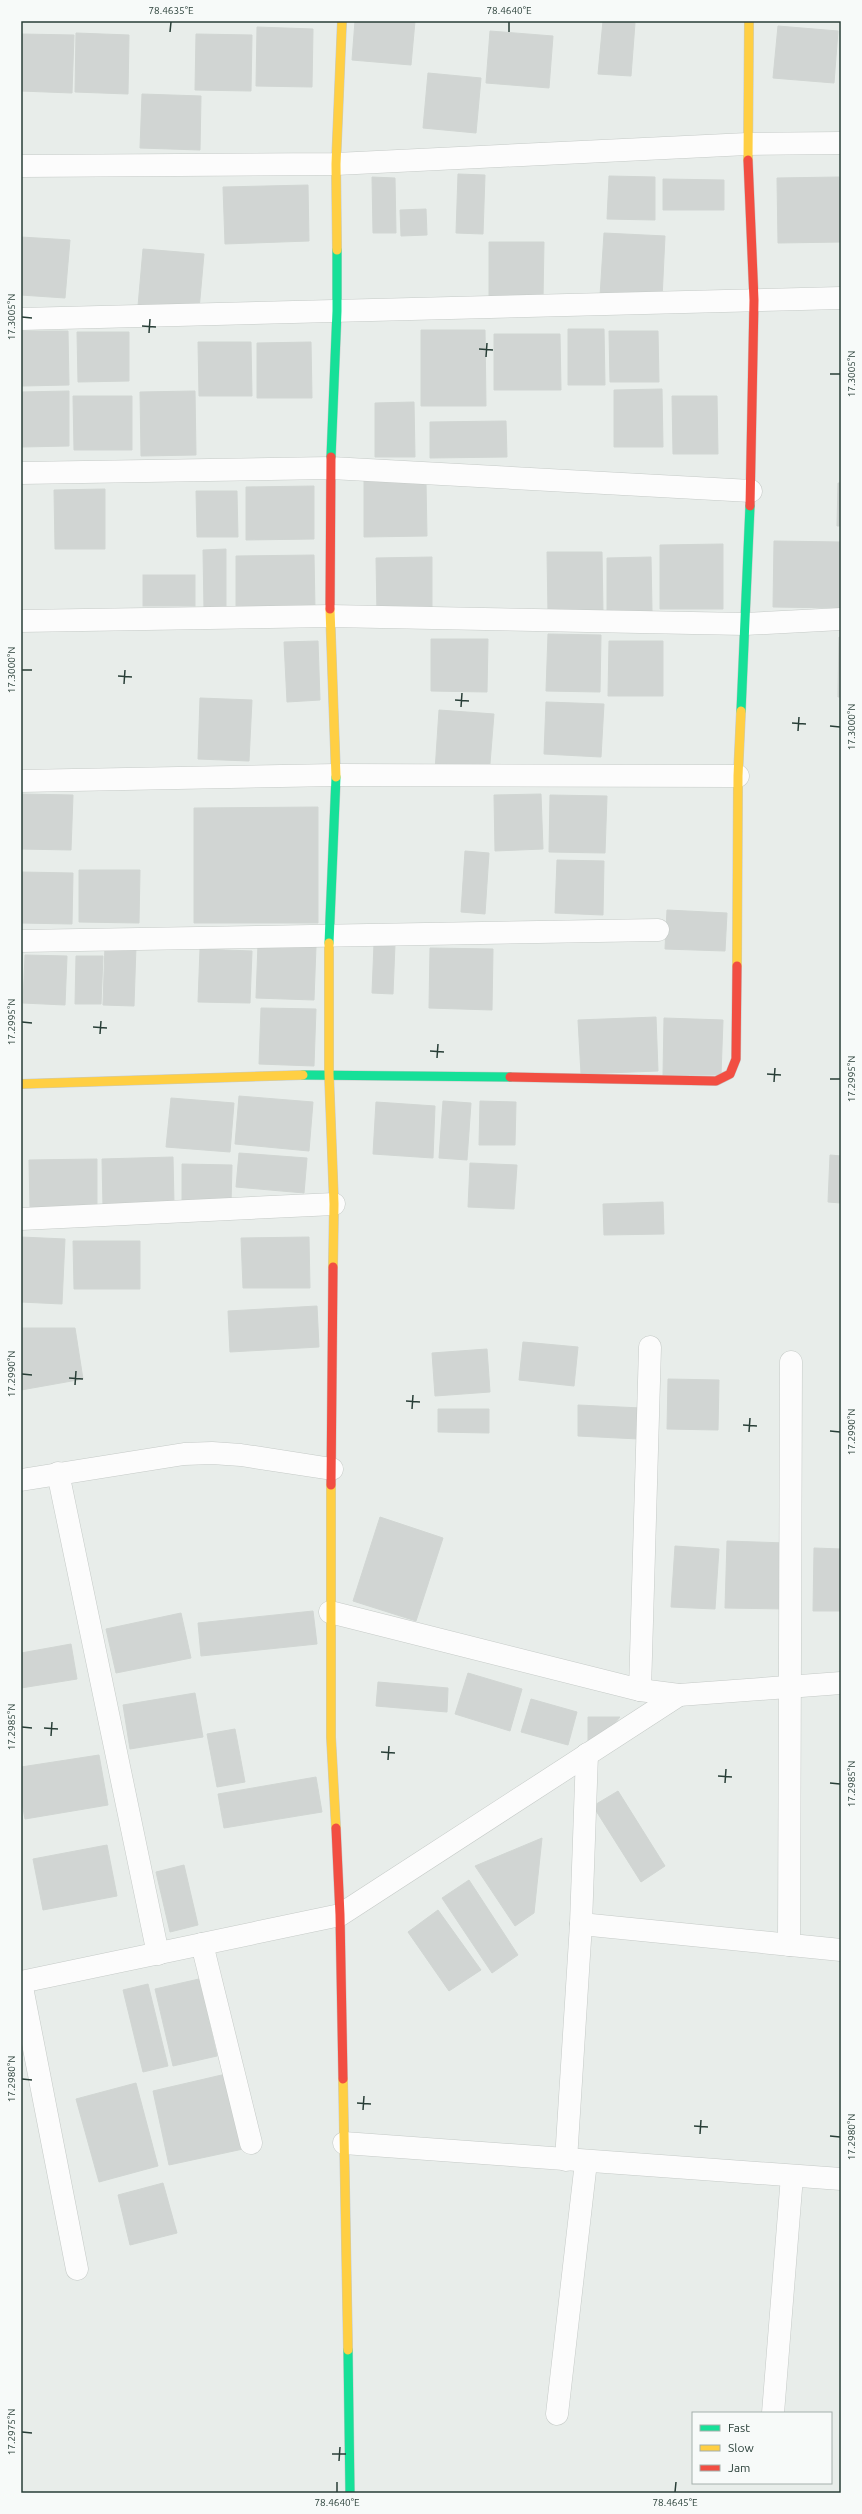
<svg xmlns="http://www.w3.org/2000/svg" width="862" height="2514" viewBox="0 0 862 2514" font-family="Ubuntu,sans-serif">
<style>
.building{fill:#d1d5d3;stroke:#d1d6d3}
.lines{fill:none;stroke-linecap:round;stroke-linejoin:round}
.street-casing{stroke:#c5cac7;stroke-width:23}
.fast-casing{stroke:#c5cac7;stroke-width:10}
.slow-casing{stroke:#c5cac7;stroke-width:10}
.jam-casing{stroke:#c5cac7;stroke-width:10}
.street{stroke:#fcfcfc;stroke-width:22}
.fast{stroke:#16e098;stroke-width:9}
.slow{stroke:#ffcf43;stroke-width:9}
.jam{stroke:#f24e42;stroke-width:9}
.ticks{fill:none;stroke:#283e37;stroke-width:1.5}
.neatline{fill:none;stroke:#283e37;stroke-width:1.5}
.ticks-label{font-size:10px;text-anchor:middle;fill:#283e37}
</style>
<rect width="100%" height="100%" fill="#e8edea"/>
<g class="building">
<path d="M355,21H415L411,65L352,60Z"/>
<path d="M603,21L635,23L631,76L598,74Z"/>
<path d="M778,26L838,31L834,83L773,78Z"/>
<path d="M257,27L313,29L312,87L256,86Z"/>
<path d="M490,31L553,36L549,88L486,83Z"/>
<path d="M76,33L129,35L128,94L75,92Z"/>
<path d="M21,34L74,35L72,93L21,91Z"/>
<path d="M196,34L252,35L251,91L195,90Z"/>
<path d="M428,73L481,78L476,133L423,128Z"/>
<path d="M142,94L201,96L200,150L140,148Z"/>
<path d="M458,174L485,175L483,234L456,233Z"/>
<path d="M609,176L655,177V220L607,219Z"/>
<path d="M372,177L395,178L396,233H373Z"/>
<path d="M839,177L841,242L778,243L777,178Z"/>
<path d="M663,179L724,180V210H663Z"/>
<path d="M308,185L309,241L225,244L223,187Z"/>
<path d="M426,209L427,235L401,236L400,210Z"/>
<path d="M604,233L665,236L662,299L600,296Z"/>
<path d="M21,237L70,240L65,298L21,295Z"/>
<path d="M489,242H544L543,300L489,299Z"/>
<path d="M143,249L204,254L199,310L138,306Z"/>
<path d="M568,329H604L605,385H568Z"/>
<path d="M421,330H485L486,406H421Z"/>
<path d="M21,331H68L69,385L22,386Z"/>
<path d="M609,331H658L659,382H610Z"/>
<path d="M77,332H129V381L78,382Z"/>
<path d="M494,334H560L561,390H494Z"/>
<path d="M198,342H251L252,396H199Z"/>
<path d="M311,342L312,398H257V343Z"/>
<path d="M662,389L663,447H614V390Z"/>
<path d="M69,391V446L22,447L21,392Z"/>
<path d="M195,391L196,455L141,456L140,392Z"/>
<path d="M73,396H132V450H74Z"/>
<path d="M672,396H717L718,454H673Z"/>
<path d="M414,402L415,457H375V403Z"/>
<path d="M506,421L507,457L430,458V422Z"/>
<path d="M364,481H426L427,536L364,537Z"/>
<path d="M838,483H841V526H837Z"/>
<path d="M314,486V539L246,540V487Z"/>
<path d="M105,489V549H55L54,490Z"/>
<path d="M196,491H237L238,537H197Z"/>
<path d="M774,541L841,542V608L773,607Z"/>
<path d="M723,544V609H660V545Z"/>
<path d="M226,549V609L204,610L203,550Z"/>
<path d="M547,552H602L603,613H548Z"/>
<path d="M314,555L315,610L236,611V556Z"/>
<path d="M432,557V614H377L376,558Z"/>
<path d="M651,557L652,611H607V558Z"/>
<rect x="143" y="575" width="52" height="31"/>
<path d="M548,634L601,635L600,692L546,691Z"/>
<path d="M839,637H841V697H838Z"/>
<path d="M431,639H488L487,692L431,691Z"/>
<path d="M318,641L320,700L287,702L284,642Z"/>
<path d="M609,641H663V696H608Z"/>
<path d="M200,698L252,700L249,761L198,759Z"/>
<path d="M546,702L604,704L601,757L544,754Z"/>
<path d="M439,710L494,714L489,776L435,771Z"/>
<path d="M21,794L73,795L71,850L21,849Z"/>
<path d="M541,794L543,849L495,851L494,795Z"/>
<path d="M550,795L607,796L605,853L549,852Z"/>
<path d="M318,807V923H194V808Z"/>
<path d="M465,851L489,853L485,914L461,912Z"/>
<path d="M557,860L604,861L603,915L555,913Z"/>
<path d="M79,870H140L139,923L79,922Z"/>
<path d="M21,872L73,873L72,924L21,923Z"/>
<path d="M667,910L727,913L725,951L665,949Z"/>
<path d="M258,944L316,946L314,1000L256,998Z"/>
<path d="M374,944H395L393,994L372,993Z"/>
<path d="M105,945L136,946L134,1006L103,1005Z"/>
<path d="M430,948L493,949L492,1010L429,1008Z"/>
<path d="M200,949L252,951L250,1003L198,1002Z"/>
<path d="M25,955L67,956L65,1005L23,1003Z"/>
<path d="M76,956H103L101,1004H75Z"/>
<path d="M261,1008L316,1009L314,1066L259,1064Z"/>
<path d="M656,1017L658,1071L581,1074L578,1020Z"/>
<path d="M664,1018L723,1020L721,1075H663Z"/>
<path d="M239,1096L313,1102L309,1151L235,1144Z"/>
<path d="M171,1098L234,1103L230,1152L166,1147Z"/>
<path d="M443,1101L471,1103L467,1160L439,1158Z"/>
<path d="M480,1101L516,1102L515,1145H479Z"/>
<path d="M376,1102L435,1106L433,1158L373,1154Z"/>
<path d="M239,1153L307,1158L304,1193L236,1187Z"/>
<path d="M830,1155L841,1156V1203L828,1202Z"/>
<path d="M173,1157L174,1204L103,1207L102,1159Z"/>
<path d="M97,1159V1207L30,1208L29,1160Z"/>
<path d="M470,1163L517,1165L514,1209L468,1207Z"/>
<path d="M182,1164L232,1165L231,1204L182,1202Z"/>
<path d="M663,1202L664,1234L604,1235L603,1204Z"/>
<path d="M21,1237L65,1239L62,1304L21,1302Z"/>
<path d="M309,1237L310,1288H243L241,1238Z"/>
<path d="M73,1241H140V1289H74Z"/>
<path d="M317,1306L319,1347L230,1352L228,1311Z"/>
<path d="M21,1328H75L83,1379L21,1390Z"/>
<path d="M523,1342L578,1347L574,1386L519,1380Z"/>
<path d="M487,1349L490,1392L435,1396L432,1353Z"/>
<path d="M668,1379L719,1380L718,1430L667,1429Z"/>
<path d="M578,1405L641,1408L639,1439L578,1436Z"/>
<path d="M438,1409H489V1433L438,1432Z"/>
<path d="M380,1517L443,1538L416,1621L353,1601Z"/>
<path d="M727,1541L786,1543L785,1609L725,1608Z"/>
<path d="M675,1546L719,1549L715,1609L671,1607Z"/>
<path d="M814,1548L841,1549V1611H813Z"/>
<path d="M313,1611L317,1644L201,1656L198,1623Z"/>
<path d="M181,1613L191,1658L116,1673L106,1629Z"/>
<path d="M71,1644L77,1679L21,1688V1653Z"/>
<path d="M468,1673L522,1689L510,1731L455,1714Z"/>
<path d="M378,1682L448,1688L447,1712L376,1706Z"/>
<path d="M195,1693L203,1737L130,1749L123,1705Z"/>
<path d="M531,1699L577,1712L568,1745L521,1732Z"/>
<path d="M588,1717H620L609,1730L588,1743Z"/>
<path d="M235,1729L245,1782L217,1787L207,1734Z"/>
<path d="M99,1755L108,1805L25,1819L21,1797V1767Z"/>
<path d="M316,1777L322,1812L224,1828L218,1794Z"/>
<path d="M618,1791L665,1866L641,1882L593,1806Z"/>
<path d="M542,1838L534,1913L515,1926L475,1866Z"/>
<path d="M107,1845L117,1896L43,1910L33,1859Z"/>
<path d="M184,1865L198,1925L170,1932L156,1872Z"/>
<path d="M469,1880L518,1955L492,1973L442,1898Z"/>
<path d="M438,1910L481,1970L449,1991L408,1932Z"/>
<path d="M199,1979L217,2056L173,2066L155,1989Z"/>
<path d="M148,1984L168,2066L143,2072L123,1990Z"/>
<path d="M226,2074L243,2149L169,2165L153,2091Z"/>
<path d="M136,2083L158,2166L99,2182L76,2099Z"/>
<path d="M163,2183L177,2233L130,2245L118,2195Z"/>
</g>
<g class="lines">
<g class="street-casing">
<g id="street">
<path d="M21,166L336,164L747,144L841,143"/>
<path d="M21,319L841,298"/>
<path d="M21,473L331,468L751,491"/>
<path d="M21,621L330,616L745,624L841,619"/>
<path d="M21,781L336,775L738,776"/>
<path d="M21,941L658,930"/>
<path d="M21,1219L334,1204"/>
<path d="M58,1473L158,1954"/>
<path d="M21,1480L184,1454L212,1453L241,1455L332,1469"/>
<path d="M330,1612L640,1690L679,1695L841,1683"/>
<path d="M640,1690L650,1347"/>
<path d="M581,1924L841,1950"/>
<path d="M202,1944L251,2143"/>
<path d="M789,1945L791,1362"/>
<path d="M21,1982L340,1915L679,1695"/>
<path d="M21,1982L77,2269"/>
<path d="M344,2143L841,2179"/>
<path d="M566,2160L581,1924L587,1754"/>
<path d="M773,2413L792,2176"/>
<path d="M557,2414L586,2162"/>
</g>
</g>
<g class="fast-casing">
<g id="fast">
<path d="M331,457L337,311V250"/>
<path d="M741,711L750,506"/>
<path d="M329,943L336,777"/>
<path d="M303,1075L510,1077"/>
<path d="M348,2350L350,2493"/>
</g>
</g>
<g class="slow-casing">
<g id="slow">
<path d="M748,160L749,21"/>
<path d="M337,250L336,164L342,21"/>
<path d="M330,609L336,777"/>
<path d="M329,943V1074L334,1204L333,1267"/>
<path d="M737,966L738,776L741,711"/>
<path d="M21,1084L303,1075"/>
<path d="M331,1485V1737L336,1828"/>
<path d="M343,2079L348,2350"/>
</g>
</g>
<g class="jam-casing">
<g id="jam">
<path d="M748,160L754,300L750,506"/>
<path d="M330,609L331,457"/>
<path d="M510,1077L716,1081L730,1074L736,1059L737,966"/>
<path d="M331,1485L333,1267"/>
<path d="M336,1828L340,1915L343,2079"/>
</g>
</g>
<use href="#street" class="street"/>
<use href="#fast" class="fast"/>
<use href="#slow" class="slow"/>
<use href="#jam" class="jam"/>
</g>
<path class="ticks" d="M170,32L171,22M509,32V22M22,317L32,318M142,326L156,327M149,333L150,319M479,349L493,350M486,357L487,343M830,374H840M22,670H32M118,676L132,677M124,684L125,670M455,700L469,701M461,707L462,693M792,723L806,724M830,726L840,727M798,731L799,717M22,1022L32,1023M93,1027L107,1028M100,1034L101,1021M430,1051L444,1052M437,1058L438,1044M767,1074L781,1075M830,1079H840M774,1082L775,1068M22,1374L32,1375M69,1378L83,1379M75,1385L76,1371M406,1401L420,1402M412,1409L413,1395M743,1425L757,1426M830,1431L840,1432M749,1432L750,1418M22,1727L32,1728M44,1728L58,1729M51,1736L52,1722M381,1752L395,1753M388,1760L389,1746M718,1776L732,1777M725,1783L726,1769M830,1783L840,1784M22,2079L32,2080M357,2103L371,2104M363,2110L364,2096M694,2126L708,2127M700,2134L701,2120M830,2136L840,2137M22,2432L32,2433M332,2454H346M339,2461L340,2447M337,2492V2482M675,2492L676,2482"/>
<rect width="862" height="2514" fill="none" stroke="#f7faf9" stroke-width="44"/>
<rect x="692" y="2412" width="140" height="72" fill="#f7faf9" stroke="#a4afab"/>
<rect x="700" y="2425" width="20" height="6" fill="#16e098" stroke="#a4afab"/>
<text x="728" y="2432" font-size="12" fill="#283e37">Fast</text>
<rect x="700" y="2445" width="20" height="6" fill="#ffcf43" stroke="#a4afab"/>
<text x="728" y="2452" font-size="12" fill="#283e37">Slow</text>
<rect x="700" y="2465" width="20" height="6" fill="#f24e42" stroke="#a4afab"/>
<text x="728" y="2472" font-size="12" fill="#283e37">Jam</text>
<rect x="22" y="22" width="818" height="2470" class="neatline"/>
<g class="ticks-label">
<text x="171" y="14">78.4635°E</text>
<text x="509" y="14">78.4640°E</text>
<text transform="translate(11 317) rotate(-90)" y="4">17.3005°N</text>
<text transform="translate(851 374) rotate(-90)" y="4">17.3005°N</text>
<text transform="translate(11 670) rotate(-90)" y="4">17.3000°N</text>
<text transform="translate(851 727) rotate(-90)" y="4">17.3000°N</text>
<text transform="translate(11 1022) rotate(-90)" y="4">17.2995°N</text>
<text transform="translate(851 1079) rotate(-90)" y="4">17.2995°N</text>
<text transform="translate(11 1374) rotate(-90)" y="4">17.2990°N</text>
<text transform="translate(851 1432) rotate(-90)" y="4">17.2990°N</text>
<text transform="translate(11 1727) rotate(-90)" y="4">17.2985°N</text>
<text transform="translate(851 1784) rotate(-90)" y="4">17.2985°N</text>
<text transform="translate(11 2079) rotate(-90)" y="4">17.2980°N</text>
<text transform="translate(851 2137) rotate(-90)" y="4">17.2980°N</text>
<text transform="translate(11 2432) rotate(-90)" y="4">17.2975°N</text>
<text x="337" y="2506">78.4640°E</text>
<text x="675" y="2506">78.4645°E</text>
</g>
</svg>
